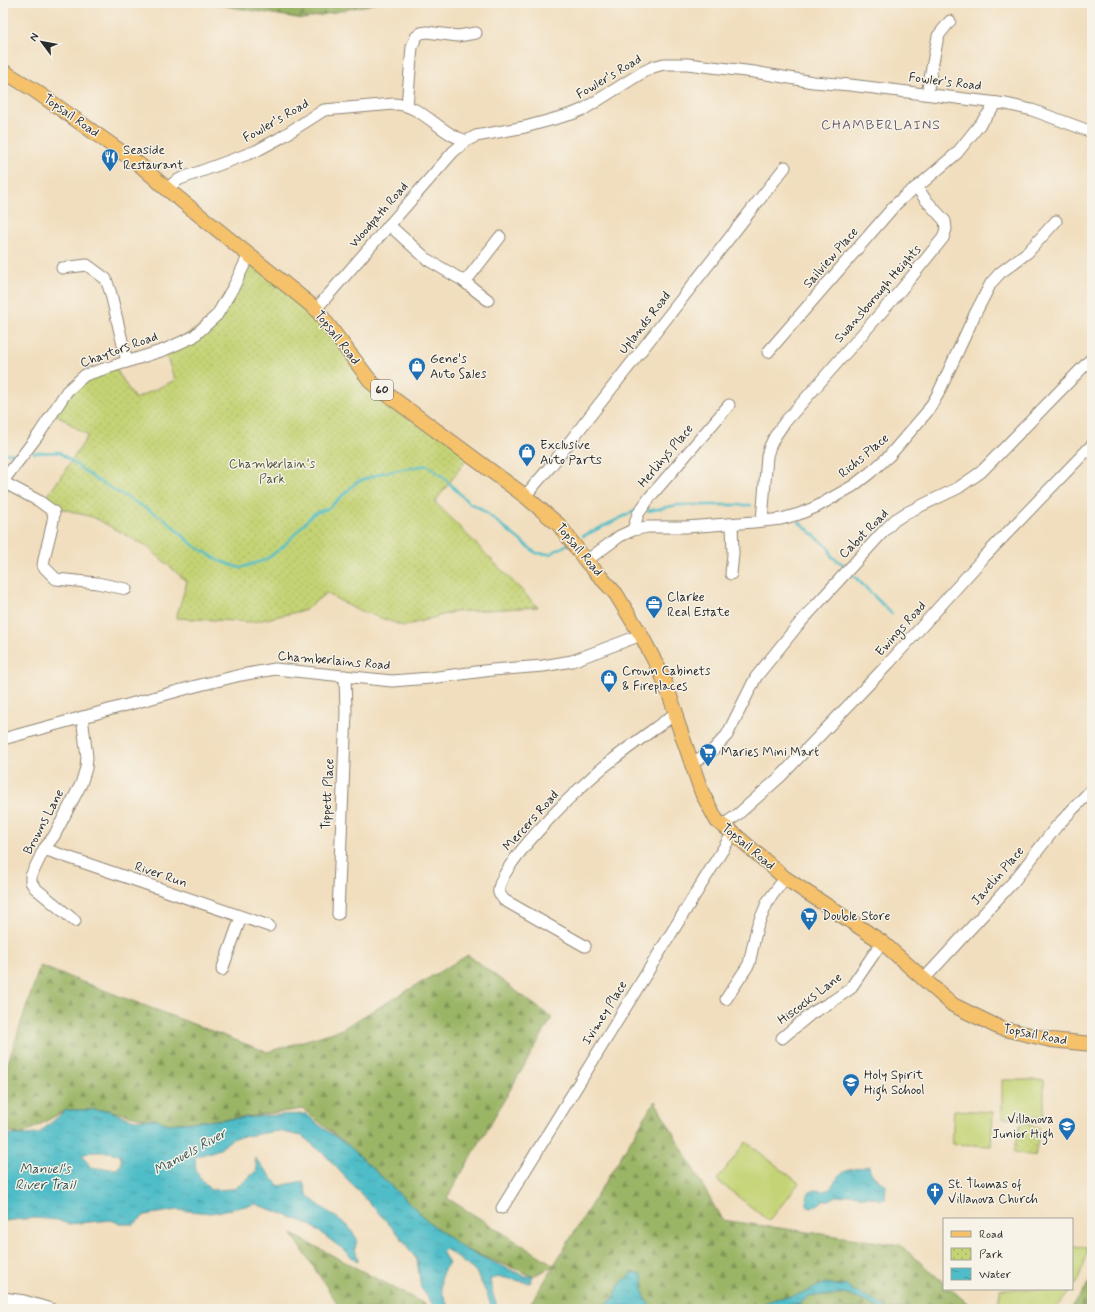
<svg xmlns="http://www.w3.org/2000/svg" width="1095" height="1312" viewBox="0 0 1095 1312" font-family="Mynerve,sans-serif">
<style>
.grass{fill:#c4d375;stroke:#787f50}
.forest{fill:url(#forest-firs);stroke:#637048}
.park{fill:url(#park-dots);stroke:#787f50}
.water{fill:url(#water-ripples);stroke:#3d747a;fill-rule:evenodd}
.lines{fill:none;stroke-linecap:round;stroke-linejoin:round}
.stream{stroke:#4fbdc8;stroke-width:2.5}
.minor-casing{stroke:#8e8474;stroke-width:13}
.major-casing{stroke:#8e8474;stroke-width:16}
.minor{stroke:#fff;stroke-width:11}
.major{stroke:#f5c16b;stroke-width:14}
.labels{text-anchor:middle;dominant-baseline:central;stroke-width:3;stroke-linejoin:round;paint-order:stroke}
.shield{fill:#f7f3e8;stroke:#686764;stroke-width:1}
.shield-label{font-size:12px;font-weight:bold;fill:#2b2b2b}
.street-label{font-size:13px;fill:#2b2b2b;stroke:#f7f3e8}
.poi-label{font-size:13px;fill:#2b2b2b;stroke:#f7f3e8;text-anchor:start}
.park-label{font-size:13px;fill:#51553e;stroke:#f7f3e8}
.neighbourhood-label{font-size:14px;letter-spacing:1px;fill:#63586a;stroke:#f7f3e8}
.water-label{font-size:14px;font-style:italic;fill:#36575a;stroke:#f7f3e8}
</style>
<defs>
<pattern id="forest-firs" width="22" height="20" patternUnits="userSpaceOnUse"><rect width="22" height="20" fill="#9bb566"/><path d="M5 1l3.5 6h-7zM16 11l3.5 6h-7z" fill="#7f9354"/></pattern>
<pattern id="park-dots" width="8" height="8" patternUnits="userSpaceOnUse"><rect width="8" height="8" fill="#c4d375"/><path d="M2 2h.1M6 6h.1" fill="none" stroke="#a9b565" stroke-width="1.8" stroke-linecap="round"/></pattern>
<pattern id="water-ripples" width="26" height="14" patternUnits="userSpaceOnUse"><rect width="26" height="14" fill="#4fbdc8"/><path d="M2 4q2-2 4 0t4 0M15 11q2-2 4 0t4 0" fill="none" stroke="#429aa3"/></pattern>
</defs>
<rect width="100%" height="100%" fill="#f7f3e8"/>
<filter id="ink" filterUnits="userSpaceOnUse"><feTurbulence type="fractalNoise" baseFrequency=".025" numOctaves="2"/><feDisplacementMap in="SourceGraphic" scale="8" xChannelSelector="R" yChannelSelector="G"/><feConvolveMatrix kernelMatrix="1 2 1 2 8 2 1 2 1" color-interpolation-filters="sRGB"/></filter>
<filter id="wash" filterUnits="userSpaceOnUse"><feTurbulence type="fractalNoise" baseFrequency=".012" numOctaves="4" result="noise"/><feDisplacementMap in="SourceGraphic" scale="16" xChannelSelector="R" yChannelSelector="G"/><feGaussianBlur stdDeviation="0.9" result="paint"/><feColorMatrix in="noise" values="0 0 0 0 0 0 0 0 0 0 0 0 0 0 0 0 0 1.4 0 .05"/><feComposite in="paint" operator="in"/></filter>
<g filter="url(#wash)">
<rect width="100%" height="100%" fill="#f1debe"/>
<g class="grass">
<path d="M1002,1080H1044V1117L1002,1118Z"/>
<path d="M954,1110L993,1112L991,1146L952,1144Z"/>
<path d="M746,1142L799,1183L769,1221L717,1180Z"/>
<path d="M1072,1246L1087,1247V1252L1078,1281L1059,1305L1054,1309H998L1000,1289H1072Z"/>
</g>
<g class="forest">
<path d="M207,3H377L303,19Z"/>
<path d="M468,955L552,1018L447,1198L554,1265L655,1101L722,1220L900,1245L944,1283V1289H951L974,1309H527L554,1266L533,1276L464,1249L430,1223L350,1147L303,1109L239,1118L168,1124L107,1110H66L21,1135L3,1130V1078L40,966L267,1052L340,1030Z"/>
<path d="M292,1234L434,1309H341Z"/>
<path d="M1092,1279V1309H1071Z"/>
</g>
<g class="park">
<path d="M249,255L316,309L372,383L470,455L435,502L538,607L453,612L404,626L355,609L326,593L305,610L253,622L176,618L187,582L149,548L95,518L43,503L88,436L53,412L85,375L114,366L135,399L175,380L164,350L217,315Z"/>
<path d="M1024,1123L1037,1126L1040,1129L1035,1156L1014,1152L1020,1125Z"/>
</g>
<g class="water">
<path d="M66,1110H107L134,1120L157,1119L168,1124L279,1115L306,1114L319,1125L350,1147L430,1223L464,1249L524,1276H533L530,1283L500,1277L490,1279L493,1295L498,1309H492L487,1294L476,1272L446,1249L442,1251L449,1264C435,1275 441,1296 451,1309H436L421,1288L417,1260L399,1235L324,1154L302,1136L278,1131L233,1138L220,1149L195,1157L196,1172L210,1190L234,1189L244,1182L257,1170L255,1158L279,1186L303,1181L308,1197L348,1226L357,1239L355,1249L358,1258V1262L340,1247L309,1224L256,1204L211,1213L177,1210L145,1215L134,1224H121L111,1220L68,1224L57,1220L34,1218L3,1221V1134L21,1135L38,1134ZM91,1152H109L120,1155L122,1163L117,1169L91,1168L82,1155Z"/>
<path d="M869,1166C871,1176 877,1180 886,1185L885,1199L881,1200L872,1197H860L859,1195L852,1194L835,1197L829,1200H825L812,1208L808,1207C806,1201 806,1190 816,1190C820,1191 823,1192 828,1189C834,1186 836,1178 842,1173C847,1169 862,1168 869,1166Z"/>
<path d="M633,1272L642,1275C644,1280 643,1283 643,1288C643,1296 648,1303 652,1309C648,1309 643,1310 639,1309C630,1307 617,1303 610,1309H599L614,1298L619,1285Z"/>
<path d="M825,1283L841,1286L846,1284L852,1290L874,1300L888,1309H880L865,1301L841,1293L831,1296L822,1295L808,1297L800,1303L784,1306L778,1309H731L758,1305L775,1299L792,1296L806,1292Z"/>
</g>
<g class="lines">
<g class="stream">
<path d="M3,453L20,454"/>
<path d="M34,453L59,452L95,479L166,520L193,545L220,561L240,568L265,560L284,546L313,514L329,508L357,482L382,473L427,465L444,478L469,503L480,508L536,553L550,554L568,544"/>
<path d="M648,511L677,505H751"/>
<path d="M799,522L829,548L832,557L843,564"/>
<path d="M583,536L635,511"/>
<path d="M854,576L892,614"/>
</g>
</g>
</g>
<g filter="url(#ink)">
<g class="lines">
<g class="minor-casing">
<g id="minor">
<path d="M927,94L938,36L950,21"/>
<path d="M407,106L412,47L416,37L421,33L427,32L458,36L476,33"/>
<path d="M167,189L175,182L180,179L256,151L280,138L324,110L394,104C417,104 435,126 454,136C458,138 462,139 466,141L476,136L525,127L572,114L584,109L643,72L653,67L664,64H687L754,72L813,82L850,85L1006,104L1032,110L1092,132"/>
<path d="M389,225L428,260L462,280L488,300"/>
<path d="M62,268L87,265L106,279L111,294L127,362"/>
<path d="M465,282L500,237"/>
<path d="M316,309L453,152L466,141"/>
<path d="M768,352L896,204L906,195L922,183L957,153L997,103"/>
<path d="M3,481L39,434L67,391L85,375L164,350L193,337L217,315L234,286L249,255"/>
<path d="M3,482L39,501L54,512C53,530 45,548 43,566L56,579L97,583L126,589"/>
<path d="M525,496L550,467L785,167"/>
<path d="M762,521L767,456C770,442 777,433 785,422L900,291L943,238L946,229L945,221L925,199L917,187"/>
<path d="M633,530L638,514L650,497L729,405"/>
<path d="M586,561L620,536L633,530L647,527H686L754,522L781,519L799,514L816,507L853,486L871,472L889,456L927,412L938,394L975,314L991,283L1000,273L1028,252L1056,221"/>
<path d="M731,574L733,554L732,524"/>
<path d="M3,739L196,686L241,675L275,669L392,681L430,678L492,670L543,666L572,661L641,635"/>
<path d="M691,764L713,750L727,735L756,677L798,625L882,533L895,520L906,513L958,488L981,472L1092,358"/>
<path d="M723,825L736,816L781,776L889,663L985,556L1092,445"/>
<path d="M44,849L269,926"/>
<path d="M338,914L346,712L345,676"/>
<path d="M75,921L35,888L31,882V876L44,849L54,836L81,784L86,768L87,757L82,717"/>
<path d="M585,946L504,900C503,898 500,895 499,893C493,871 574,793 591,778C617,754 648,734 676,713"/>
<path d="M222,970L241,917"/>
<path d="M924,979L1014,881L1056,827L1092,789"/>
<path d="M726,999L749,964L757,927L768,901L785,878"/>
<path d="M782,1038L812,1013L831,1002L850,989L882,942"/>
<path d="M502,1208L733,833"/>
<path d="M3,1298L24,1301L51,1309"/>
</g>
</g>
<g class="major-casing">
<path id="major" d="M3,71L34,90L140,165L167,189L316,309L372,383L525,496L559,525L586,561L616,594L641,635L662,675L676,713V718L702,793L717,821L733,833L785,878L882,942L953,1005L1000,1028L1051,1040L1092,1044"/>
</g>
<use href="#minor" class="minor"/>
<use href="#major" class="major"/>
</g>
</g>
<defs>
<g id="restaurant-pin" transform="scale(0.9)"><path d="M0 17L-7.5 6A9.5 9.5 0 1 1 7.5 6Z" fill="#1f6fb2" stroke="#f7f3e8"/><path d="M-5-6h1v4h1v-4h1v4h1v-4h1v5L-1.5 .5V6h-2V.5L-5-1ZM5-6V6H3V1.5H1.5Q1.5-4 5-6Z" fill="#fff"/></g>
<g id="shop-pin" transform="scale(0.9)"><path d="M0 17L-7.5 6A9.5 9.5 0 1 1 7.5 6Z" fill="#1f6fb2" stroke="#f7f3e8"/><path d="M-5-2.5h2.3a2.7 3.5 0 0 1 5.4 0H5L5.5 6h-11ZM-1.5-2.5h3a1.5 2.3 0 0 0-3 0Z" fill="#fff"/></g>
<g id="office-pin" transform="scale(0.9)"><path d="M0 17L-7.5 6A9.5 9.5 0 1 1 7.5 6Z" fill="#1f6fb2" stroke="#f7f3e8"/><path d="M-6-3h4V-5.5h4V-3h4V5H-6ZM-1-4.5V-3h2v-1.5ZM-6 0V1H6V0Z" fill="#fff"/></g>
<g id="supermarket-pin" transform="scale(0.9)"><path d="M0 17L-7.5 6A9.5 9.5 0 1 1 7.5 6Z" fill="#1f6fb2" stroke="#f7f3e8"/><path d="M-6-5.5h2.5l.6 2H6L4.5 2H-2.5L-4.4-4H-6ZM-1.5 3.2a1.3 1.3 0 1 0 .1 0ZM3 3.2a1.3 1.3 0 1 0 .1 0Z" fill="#fff"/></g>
<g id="school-pin" transform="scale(0.9)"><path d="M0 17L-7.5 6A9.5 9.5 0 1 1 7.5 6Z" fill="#1f6fb2" stroke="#f7f3e8"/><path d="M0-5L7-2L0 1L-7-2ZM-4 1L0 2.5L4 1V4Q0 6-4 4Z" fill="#fff"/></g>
<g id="church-pin" transform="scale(0.9)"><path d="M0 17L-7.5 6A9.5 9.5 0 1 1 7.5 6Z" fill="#1f6fb2" stroke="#f7f3e8"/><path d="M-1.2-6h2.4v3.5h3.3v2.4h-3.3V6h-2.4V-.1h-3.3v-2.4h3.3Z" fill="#fff"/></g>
</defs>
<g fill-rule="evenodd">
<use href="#restaurant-pin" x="110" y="157"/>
<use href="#shop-pin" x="417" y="366"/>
<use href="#shop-pin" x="527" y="452"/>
<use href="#office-pin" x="654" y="604"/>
<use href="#shop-pin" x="609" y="678"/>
<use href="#supermarket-pin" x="708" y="752"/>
<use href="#supermarket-pin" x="809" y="916"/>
<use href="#school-pin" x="851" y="1082"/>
<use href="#school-pin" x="1067" y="1126"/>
<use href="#church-pin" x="935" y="1191"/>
</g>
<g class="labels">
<rect class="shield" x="371" y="380" width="22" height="20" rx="3"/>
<g class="shield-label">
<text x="382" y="390">60</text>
</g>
<g class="street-label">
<text transform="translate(609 77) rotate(-31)">Fowler's Road</text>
<text transform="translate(945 82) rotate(7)">Fowler's Road</text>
<text transform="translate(71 116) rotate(35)">Topsail Road</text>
<text transform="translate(276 121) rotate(-30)">Fowler's Road</text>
<text transform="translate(379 215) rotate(-49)">Woodpath Road</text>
<text transform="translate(831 258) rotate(-49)">Sailview Place</text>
<text transform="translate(878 294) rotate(-49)">Swansborough Heights</text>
<text transform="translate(645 323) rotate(-52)">Uplands Road</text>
<text transform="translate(337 338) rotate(52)">Topsail Road</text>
<text transform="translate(119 350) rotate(-20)">Chaytors Road</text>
<text transform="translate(666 456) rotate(-50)">Herlihys Place</text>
<text transform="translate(864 456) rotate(-40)">Richs Place</text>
<text transform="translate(864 534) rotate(-45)">Cabot Road</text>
<text transform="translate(579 550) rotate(50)">Topsail Road</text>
<text transform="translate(901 629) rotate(-48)">Ewings Road</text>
<text transform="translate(334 661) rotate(5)">Chamberlains Road</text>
<text transform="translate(328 794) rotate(-87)">Tippett Place</text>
<text transform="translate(531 821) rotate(-48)">Mercers Road</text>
<text transform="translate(44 822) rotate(-62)">Browns Lane</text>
<text transform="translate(748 847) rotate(40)">Topsail Road</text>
<text transform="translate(161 875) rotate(19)">River Run</text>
<text transform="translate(998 876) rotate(-49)">Javelin Place</text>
<text transform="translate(810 999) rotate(-37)">Hiscocks Lane</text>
<text transform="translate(605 1013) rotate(-58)">Ivimey Place</text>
<text transform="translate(1035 1035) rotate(11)">Topsail Road</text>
</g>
<g class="poi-label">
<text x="123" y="150">Seaside<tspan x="123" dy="15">Restaurant</tspan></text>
<text x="430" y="359">Gene's<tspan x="430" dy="15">Auto Sales</tspan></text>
<text x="540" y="445">Exclusive<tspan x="540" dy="15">Auto Parts</tspan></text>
<text x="667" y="597">Clarke<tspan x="667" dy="15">Real Estate</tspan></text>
<text x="622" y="671">Crown Cabinets<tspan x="622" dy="15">&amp; Fireplaces</tspan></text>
<text x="721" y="752">Maries Mini Mart</text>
<text x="822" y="916">Double Store</text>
<text x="864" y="1075">Holy Spirit<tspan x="864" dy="15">High School</tspan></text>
<text x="1054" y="1119" text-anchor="end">Villanova<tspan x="1054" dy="15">Junior High</tspan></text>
<text x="948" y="1184">St. Thomas of<tspan x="948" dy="15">Villanova Church</tspan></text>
</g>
<g class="park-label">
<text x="272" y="464">Chamberlain's<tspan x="272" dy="15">Park</tspan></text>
</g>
<g class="neighbourhood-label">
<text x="881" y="125">CHAMBERLAINS</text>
</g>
<g class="water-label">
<text transform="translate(190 1152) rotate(-29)">Manuels River</text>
<text x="45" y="1169">Manuel's<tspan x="45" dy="16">River Trail</tspan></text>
</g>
</g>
<rect width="1095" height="1312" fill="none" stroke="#f7f3e8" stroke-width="16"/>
<rect x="943" y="1218" width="130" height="72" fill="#f7f3e8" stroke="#a5a39c"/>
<rect x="951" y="1231" width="20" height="6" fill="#f5c16b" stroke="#a5a39c"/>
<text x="979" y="1238" font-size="12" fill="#2b2b2b">Road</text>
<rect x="951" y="1248" width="20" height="12" fill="url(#park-dots)" stroke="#a5a39c"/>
<text x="979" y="1258" font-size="12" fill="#2b2b2b">Park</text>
<rect x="951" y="1268" width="20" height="12" fill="url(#water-ripples)" stroke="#a5a39c"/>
<text x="979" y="1278" font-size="12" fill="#2b2b2b">Water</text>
<g transform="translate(42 42) rotate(302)" stroke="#f7f3e8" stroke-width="3" paint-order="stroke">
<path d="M0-3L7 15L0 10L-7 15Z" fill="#2b2b2b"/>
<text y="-6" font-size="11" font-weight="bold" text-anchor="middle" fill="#2b2b2b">N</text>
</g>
</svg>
